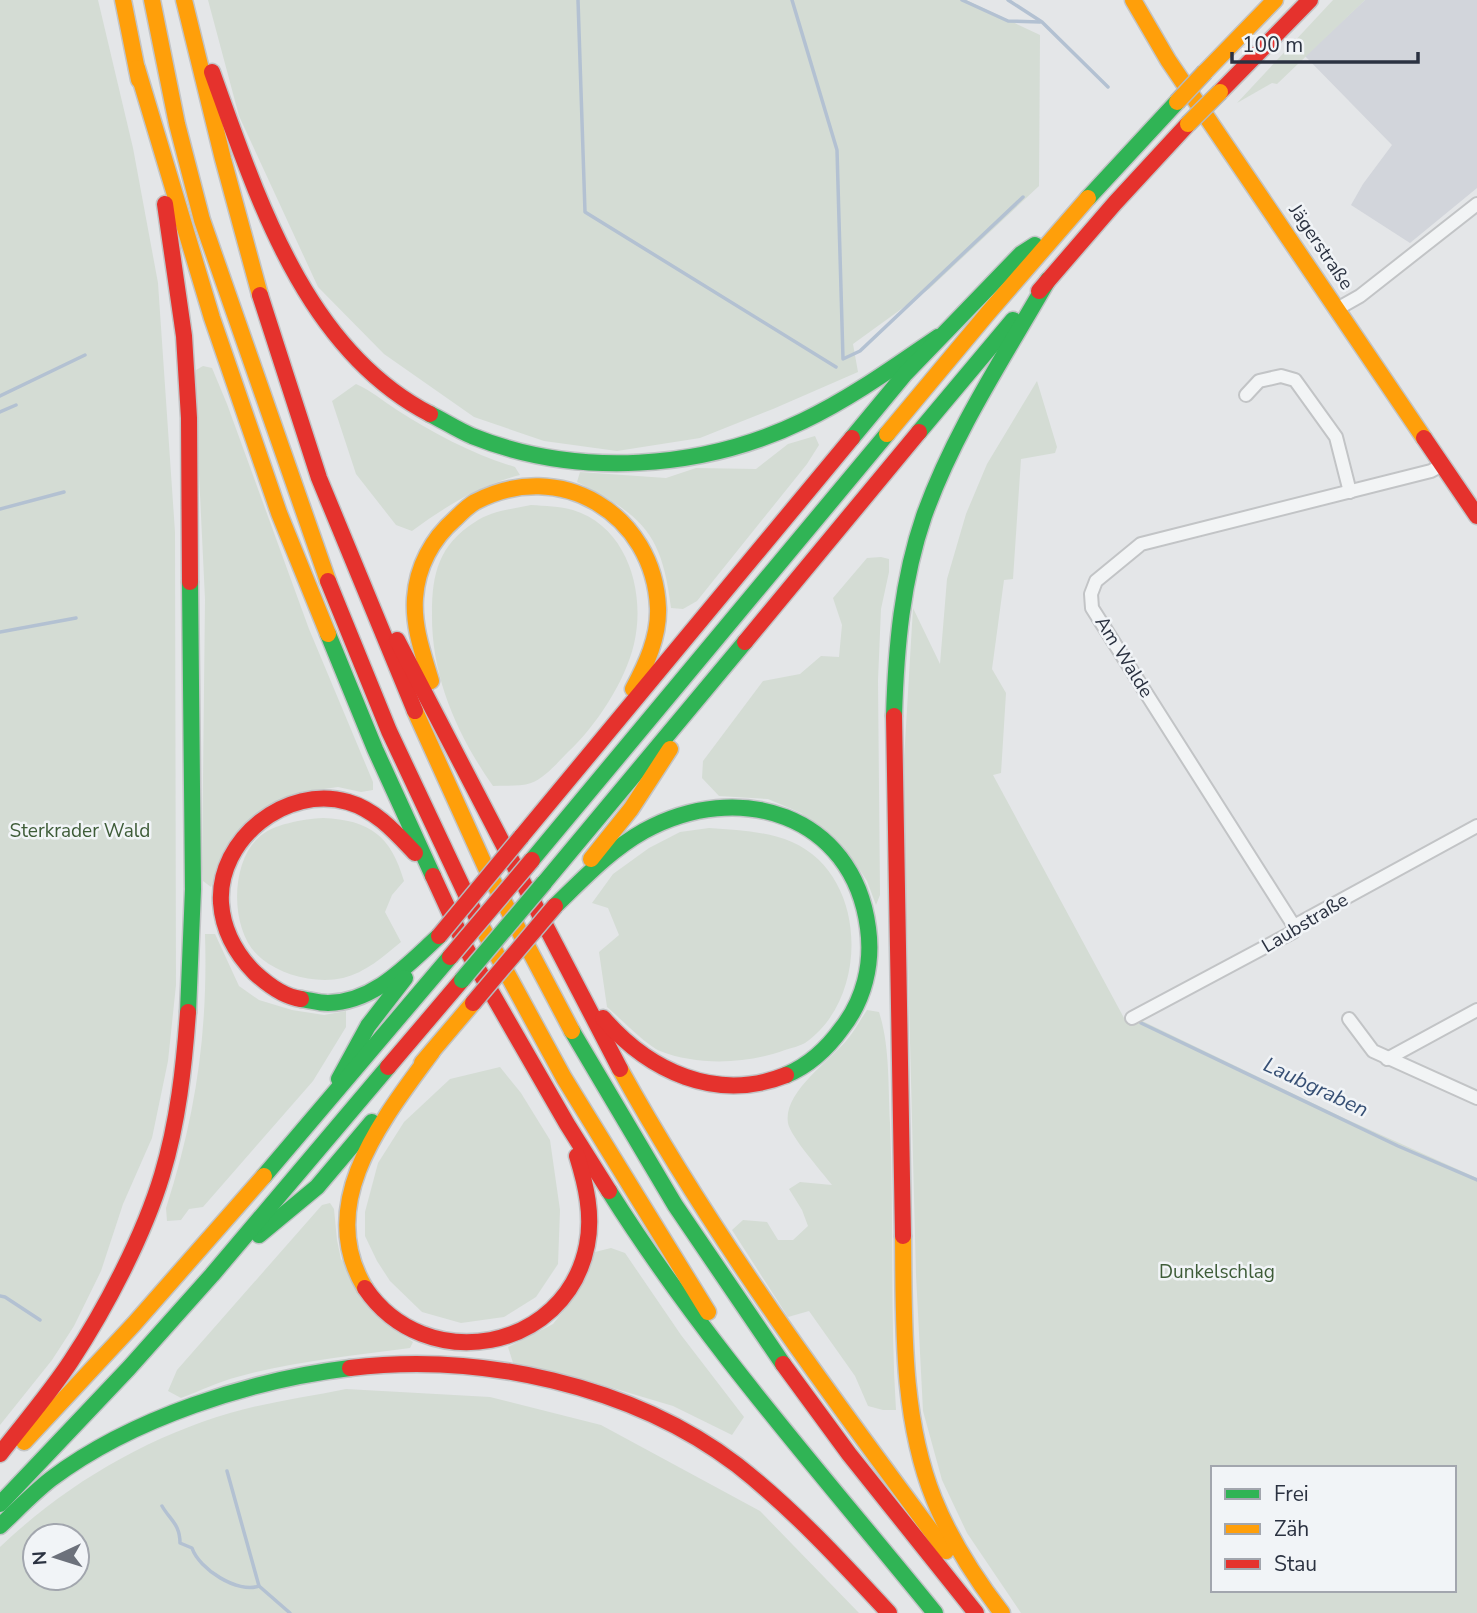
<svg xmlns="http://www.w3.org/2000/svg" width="1477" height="1613" viewBox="0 0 1477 1613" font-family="'Nunito Sans',sans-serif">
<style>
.built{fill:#d2d5db}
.green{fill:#d4dcd4;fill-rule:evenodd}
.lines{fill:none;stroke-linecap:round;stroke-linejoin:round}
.stream{stroke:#b3c1d2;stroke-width:3.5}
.street-casing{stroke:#c2c4c6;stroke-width:16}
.fast-casing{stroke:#c2c4c6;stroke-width:19}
.slow-casing{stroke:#c2c4c6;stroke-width:19}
.jam-casing{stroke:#c2c4c6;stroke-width:19}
.street{stroke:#f2f4f5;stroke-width:12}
.fast{stroke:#30b455;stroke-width:16}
.slow{stroke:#ff9f0a;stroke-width:16}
.jam{stroke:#e5322d;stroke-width:16}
.fast-bridge-casing{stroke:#b6b9bd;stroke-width:19;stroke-linecap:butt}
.slow-bridge-casing{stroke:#b6b9bd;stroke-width:19;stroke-linecap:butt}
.jam-bridge-casing{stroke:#b6b9bd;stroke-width:19;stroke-linecap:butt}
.fast-bridge{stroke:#30b455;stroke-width:16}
.slow-bridge{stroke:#ff9f0a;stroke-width:16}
.jam-bridge{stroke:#e5322d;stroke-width:16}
.labels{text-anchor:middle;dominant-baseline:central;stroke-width:5;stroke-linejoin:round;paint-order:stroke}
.street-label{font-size:19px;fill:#2b3241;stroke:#f1f4f7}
.park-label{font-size:19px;fill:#3e5c38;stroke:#f1f4f7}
.water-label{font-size:21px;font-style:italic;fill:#364f74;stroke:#f1f4f7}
</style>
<rect width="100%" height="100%" fill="#e4e6e8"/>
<path class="built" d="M1365,0H1477V188L1410,243L1351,205L1363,184L1392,145L1305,56Z"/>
<g class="green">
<path d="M0,0H98L133,148L158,283L175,532L176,985L168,1061L152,1138L123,1204L101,1271L74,1326L52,1360L0,1425Z"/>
<path d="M208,0H966L1040,35L1039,186L929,289L853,344L858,372L773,409L700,438L617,451L544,441L474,417L384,354L318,287L239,116Z"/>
<path d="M1333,0H1365L1277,84L1272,83L1237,103Z"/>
<path d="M203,366L212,368L227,404L309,629L373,782V790L361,792L338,787L317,790L229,844L211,887L203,881L202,868L205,599L195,390L196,370Z"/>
<path d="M1037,381L1057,447L1055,453L1021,459L1013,579L1004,580L992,669L1006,693L1001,773L993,775L1124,1018L1132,1016L1346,1119L1477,1178V1613H1021L967,1533L942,1480L923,1411L916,1275L905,847L904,760L913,608L940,664L947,579L966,514L987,464ZM1213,1468H1454V1590H1213Z"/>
<path d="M356,384C372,391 383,401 397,410C433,433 474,455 515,467L520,475C480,485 446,506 412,531L396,525L356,474L332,401Z"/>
<path d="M815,436L819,445L807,464L697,601L683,609L671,608C662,533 643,516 577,482L580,472L666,478L696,468L756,469L788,444Z"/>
<path d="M531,505C545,506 560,506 573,510C628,527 646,593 634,644C625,682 596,726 568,752C558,762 545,778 531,783C520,787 505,785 493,786C457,735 431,676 432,613C432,573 439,545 475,522C491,511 512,509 531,505Z"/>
<path d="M881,557L889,559V572L881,609L878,680L880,895L876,905L867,881L851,857L801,813L768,799L719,796L702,778L703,761L763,681L800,674L821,656L839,657L842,625L833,598L867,558Z"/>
<path d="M323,818C370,820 391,836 404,881L392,895L385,912L401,942C384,956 365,973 343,978C317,984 283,976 262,959C230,935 229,865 258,838C272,824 304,819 323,818Z"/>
<path d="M709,828C737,830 766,831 792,842C868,875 870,998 805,1043C800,1046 791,1048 785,1050C747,1064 698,1066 660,1051C646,1045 620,1018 607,1007L599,952L619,935L608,908L592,903L613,874L649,848L680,832Z"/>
<path d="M205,934H215L239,986L259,1000L292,1010L324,1015L346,1011V1027L313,1081L203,1207L189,1209L181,1220L167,1221L166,1208C196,1115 208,1032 205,934Z"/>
<path d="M867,1010L879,1012C890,1046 888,1086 890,1123C894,1218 890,1315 896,1410H883L868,1406L855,1376L809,1311L788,1317L732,1230L743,1220L767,1222L778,1240H793L808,1226L802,1210L789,1189L800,1182L832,1185C822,1172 790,1136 788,1123C783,1093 828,1062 846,1041C854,1032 860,1020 867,1010Z"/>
<path d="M500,1067L521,1093L550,1140L560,1210L558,1264L536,1297L504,1317L461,1323L422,1312L390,1281L377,1261L365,1236V1212L378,1163L404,1122L450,1079Z"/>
<path d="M330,1203L334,1209L337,1240L341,1259L392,1328L413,1342L410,1348C353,1356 293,1361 237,1377C218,1382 200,1391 181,1398L168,1391L177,1370L322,1205Z"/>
<path d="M611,1248L625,1253L681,1335L744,1417L732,1435L673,1406L589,1381L514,1366L508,1347L553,1324L572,1300L595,1252Z"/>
<path d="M346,1389L490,1397L601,1425L760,1511L859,1613H0V1547C65,1485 145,1438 230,1413C267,1402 308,1397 346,1389ZM35,1536H77V1578H35Z"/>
</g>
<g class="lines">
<g class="stream">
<path d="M578,0L585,212L836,367"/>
<path d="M792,0L837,150L843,359L860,351L1023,197"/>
<path d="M962,0L1008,21L1040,22"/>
<path d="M1008,0L1042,22L1108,87"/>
<path d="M0,396L85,355"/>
<path d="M0,412L16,405"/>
<path d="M0,509L64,492"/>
<path d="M0,632L76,618"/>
<path d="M1141,1023L1398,1146L1477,1180"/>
<path d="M0,1296L5,1297L40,1320"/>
<path d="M227,1471L259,1586L290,1613"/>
<path d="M162,1506C170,1520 180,1524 180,1543L192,1548C199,1569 238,1594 259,1586"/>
</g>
<g class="street-casing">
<g id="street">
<path d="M1337,309L1360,296L1477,204"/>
<path d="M1246,395L1259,381L1281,376L1295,380L1336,437L1350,492"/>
<path d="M1294,926L1092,608L1091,594L1096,581L1141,544L1431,471L1442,465"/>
<path d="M1132,1018L1293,932L1294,926L1477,826"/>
<path d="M1349,1019L1373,1051L1477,1098"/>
<path d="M1387,1059L1477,1010"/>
</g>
</g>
<g class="fast-casing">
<g id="fast">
<path d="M1088,198L1177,102"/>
<path d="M430,414C444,421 458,430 472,436C577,478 702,470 803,421C851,398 894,367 938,337"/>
<path d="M919,432L1013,320"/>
<path d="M852,438L905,374L1021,254L1035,245"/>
<path d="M328,634L375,749L433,876"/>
<path d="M894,716C896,648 902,580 924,516C954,432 1004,357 1048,280"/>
<path d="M532,860L887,434"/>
<path d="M544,883L745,642"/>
<path d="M555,906C583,879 610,850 644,831C738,779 853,814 868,928C873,964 864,1000 842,1028C827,1049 810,1065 786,1075"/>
<path d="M301,999C309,1000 319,1003 328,1003C375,1002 407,965 439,936"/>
<path d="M188,1012L193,889L190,582"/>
<path d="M572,1031L675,1205L783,1364"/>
<path d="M339,1079L368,1026L405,978"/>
<path d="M264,1176L450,957"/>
<path d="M609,1191C704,1342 823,1475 935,1613"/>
<path d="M259,1235L317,1187L372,1122"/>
<path d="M0,1504L129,1368L212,1275L388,1067"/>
<path d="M0,1526C17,1510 33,1493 51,1479C132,1418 251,1380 350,1368"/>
</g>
</g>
<g class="slow-casing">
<g id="slow">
<path d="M123,0L139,80"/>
<path d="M152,0L177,124L202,220L328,581"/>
<path d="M184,0L223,159L260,295"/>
<path d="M1133,0L1168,60L1424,438"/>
<path d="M137,68L212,318L279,513L328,634"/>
<path d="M1205,72L1275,0"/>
<path d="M887,434L988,313L1088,198"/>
<path d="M431,681C423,654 413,627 415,598C417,567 432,539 455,519C461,513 468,506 475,502C560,457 654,514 658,608C659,637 646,665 633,689"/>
<path d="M415,711L486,868L572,1031"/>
<path d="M591,859L631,809L670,749"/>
<path d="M478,920L564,1078L708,1312"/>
<path d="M422,1063L473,1003"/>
<path d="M620,1069C714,1239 830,1395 946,1551"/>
<path d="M903,1236C904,1324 901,1417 934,1499C951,1541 975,1578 1002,1613"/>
<path d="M365,1288C314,1203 383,1119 432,1052"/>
<path d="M24,1442L134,1324L264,1176"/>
</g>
</g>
<g class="jam-casing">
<g id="jam">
<path d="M212,72C257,196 304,349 430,414"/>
<path d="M1220,92L1310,0"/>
<path d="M165,204L184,336L189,418L190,582"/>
<path d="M1039,291L1115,203L1188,124"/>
<path d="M260,295L319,478L415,711"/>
<path d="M1424,438L1477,516"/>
<path d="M328,581L389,731L478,920"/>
<path d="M397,640L620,1069"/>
<path d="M745,642L919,432"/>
<path d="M894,716L903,1236"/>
<path d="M521,837L852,438"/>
<path d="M433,876L467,950L567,1124L609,1191"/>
<path d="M301,999C284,997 267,984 255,973C236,954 223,930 221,903C217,839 287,784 348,802C376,810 396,833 415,853"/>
<path d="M603,1018C649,1071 716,1103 786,1075"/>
<path d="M388,1067L462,980"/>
<path d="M365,1288C425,1377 566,1352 587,1245C593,1215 586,1185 577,1156"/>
<path d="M783,1364L849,1454L976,1613"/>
<path d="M350,1368C480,1352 632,1385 737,1465C793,1509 841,1561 889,1613"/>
<path d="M0,1454C24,1423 50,1393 71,1361C106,1308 144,1235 162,1175C178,1122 184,1067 188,1012"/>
</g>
</g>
<use href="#street" class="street"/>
<use href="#fast" class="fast"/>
<use href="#slow" class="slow"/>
<use href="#jam" class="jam"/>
<g class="fast-bridge-casing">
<path id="fast-bridge" d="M462,980L544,883"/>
</g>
<g class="slow-bridge-casing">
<g id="slow-bridge">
<path d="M1177,102L1205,72"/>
<path d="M1188,124L1220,92"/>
</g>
</g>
<g class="jam-bridge-casing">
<g id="jam-bridge">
<path d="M439,936L521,837"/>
<path d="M450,957L532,860"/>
<path d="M473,1003L555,906"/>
</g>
</g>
<use href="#fast-bridge" class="fast-bridge"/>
<use href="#slow-bridge" class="slow-bridge"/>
<use href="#jam-bridge" class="jam-bridge"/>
</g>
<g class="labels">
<g class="street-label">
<text transform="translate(1321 247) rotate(56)">Jägerstraße</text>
<text transform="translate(1124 657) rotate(58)">Am Walde</text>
<text transform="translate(1305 923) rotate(-31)">Laubstraße</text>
</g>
<g class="park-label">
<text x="80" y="831">Sterkrader Wald</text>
<text x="1217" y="1272">Dunkelschlag</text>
</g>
<g class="water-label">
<text transform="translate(1316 1087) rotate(25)">Laubgraben</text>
</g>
</g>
<rect x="1211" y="1466" width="245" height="126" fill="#f1f4f7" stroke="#a2a6ae" stroke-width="2"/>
<rect x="1225" y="1489" width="35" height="10" fill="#30b455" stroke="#a2a6ae" stroke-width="2"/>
<text x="1274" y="1501" font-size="21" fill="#2b3241">Frei</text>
<rect x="1225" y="1524" width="35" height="10" fill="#ff9f0a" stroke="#a2a6ae" stroke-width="2"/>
<text x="1274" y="1536" font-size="21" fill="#2b3241">Zäh</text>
<rect x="1225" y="1559" width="35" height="10" fill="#e5322d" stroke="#a2a6ae" stroke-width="2"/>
<text x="1274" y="1571" font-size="21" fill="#2b3241">Stau</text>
<g transform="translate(56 1557) rotate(266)"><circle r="33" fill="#f1f4f7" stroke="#a2a6ae" stroke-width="2"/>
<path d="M0-5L12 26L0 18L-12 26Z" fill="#6c717b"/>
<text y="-10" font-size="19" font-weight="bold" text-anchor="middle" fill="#2b3241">N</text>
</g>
<path d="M1232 52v10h186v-10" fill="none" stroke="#2b3241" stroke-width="3.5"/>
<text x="1242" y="52" font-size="21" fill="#2b3241" stroke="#f1f4f7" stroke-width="5" paint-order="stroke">100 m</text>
</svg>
